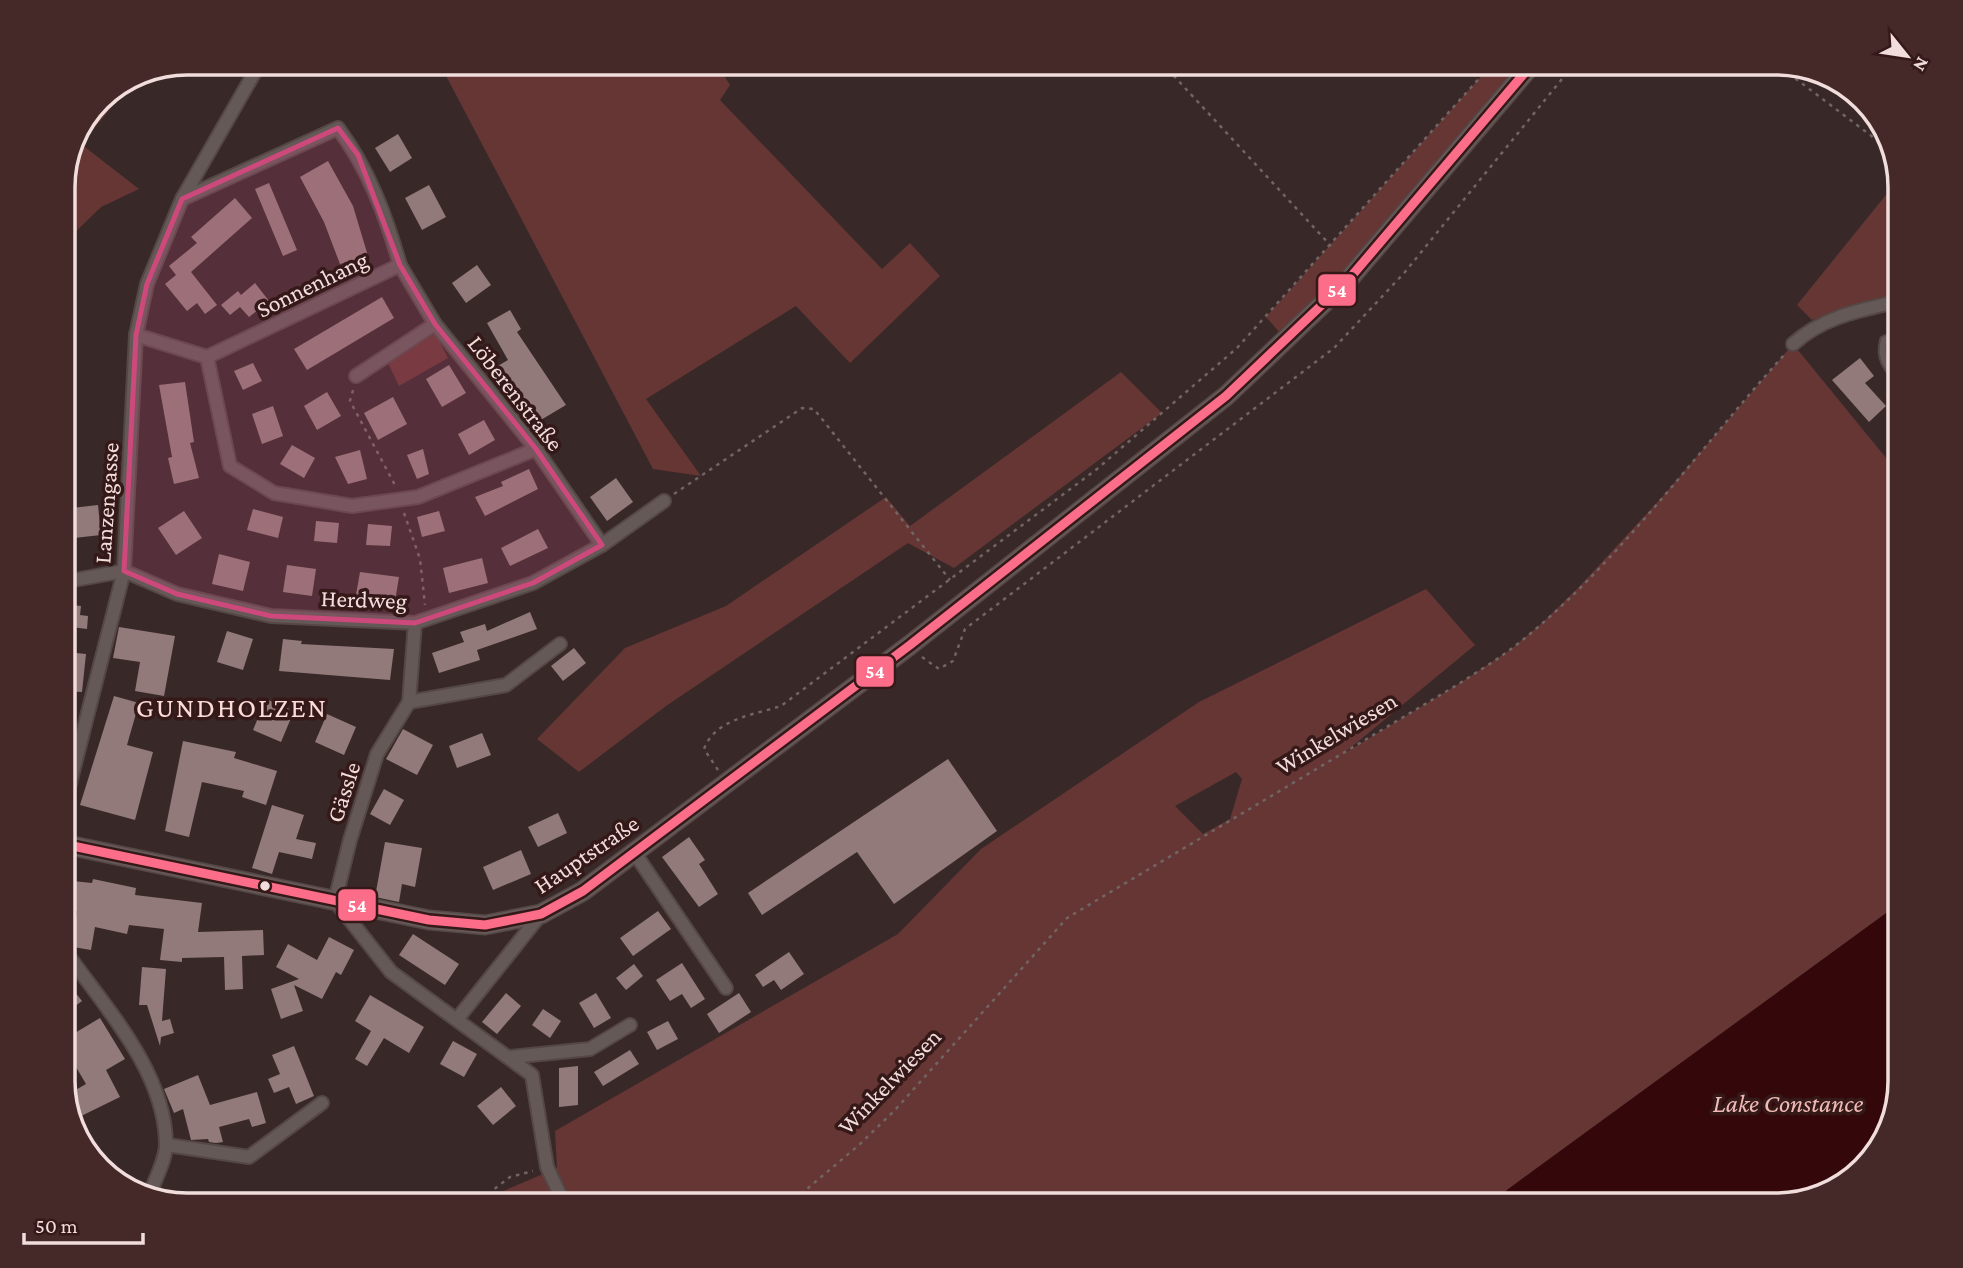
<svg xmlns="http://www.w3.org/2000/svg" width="1963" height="1268" viewBox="0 0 1963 1268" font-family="'Crimson Pro',serif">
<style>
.green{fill:#653634;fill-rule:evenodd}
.water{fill:#34080a}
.building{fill:#917a79}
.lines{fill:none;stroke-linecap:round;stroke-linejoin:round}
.lane-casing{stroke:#554746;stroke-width:10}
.street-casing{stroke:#554746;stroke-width:16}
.secondary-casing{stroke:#554746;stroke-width:21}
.path{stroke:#716564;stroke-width:2.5;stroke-dasharray:3.5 5;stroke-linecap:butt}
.lane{stroke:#655958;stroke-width:6}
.street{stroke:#655958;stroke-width:12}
.secondary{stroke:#655958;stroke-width:18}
.bus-1-casing{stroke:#351918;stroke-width:14}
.bus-1{stroke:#fb6d88;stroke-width:9}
.marked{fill:#ce497b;fill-opacity:0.2;stroke:#ce497b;stroke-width:5;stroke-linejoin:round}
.bus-dot{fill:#f1dddb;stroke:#351918;stroke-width:2.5}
.labels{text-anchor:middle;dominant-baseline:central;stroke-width:7;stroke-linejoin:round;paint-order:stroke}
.street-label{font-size:24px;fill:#f1dddb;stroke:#351918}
.water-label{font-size:26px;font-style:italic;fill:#efbab6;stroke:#351918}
.quarter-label{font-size:28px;letter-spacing:2px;fill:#fbdcd9;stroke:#351918}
.rim{fill:none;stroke:#f1dddb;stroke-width:3.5}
.line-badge{stroke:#351918;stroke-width:2.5}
.badge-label{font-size:19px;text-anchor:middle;font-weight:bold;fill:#fff}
</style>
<rect width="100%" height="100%" fill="#382928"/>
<g class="green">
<path d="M459,63H716L730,85L720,100L882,269L910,243L940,276L850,363L796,306L646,399L701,476L653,469L444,72Z"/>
<path d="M1493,63H1533L1286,340L1266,317Z"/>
<path d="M141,72L81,144L139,189L101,207L63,244V179L100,99Z"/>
<path d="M1898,180L1900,296L1812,320L1797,305Z"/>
<path d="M434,331L448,358L399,386L387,361Z"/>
<path d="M1793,344L1900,475V903L1507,1190L1496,1205H505L501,1192L557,1168L555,1131L898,934L981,849L1199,702L1426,589L1475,645L1343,754L1457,685L1510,650L1542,623L1579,587L1663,496ZM1236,772L1242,779L1230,819L1203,834L1175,806Z"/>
<path d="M1121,372L1162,413L954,568L908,543L666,706L579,772L537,739L625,648L726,606L886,497L910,526Z"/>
</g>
<path class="water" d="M1900,903V1081L1879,1150L1838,1189L1776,1205H1496L1507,1190Z"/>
<g class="building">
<path d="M398,134L412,158L390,172L375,148Z"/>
<path d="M328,161L353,206L368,256L340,264L324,222L300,177Z"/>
<path d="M269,183L297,250L283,256L255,189Z"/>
<path d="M429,185L446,217L422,230L405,198Z"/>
<path d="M235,198L252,218L191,272L217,305L205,314L197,303L187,311L165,284L176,275L169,266L197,243L191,237Z"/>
<path d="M477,265L491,285L466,303L452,283Z"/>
<path d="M255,283L269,301L249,317L240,307L230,315L221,305L238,291L241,295Z"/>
<path d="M382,297L394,318L307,370L294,349Z"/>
<path d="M510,310L521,329L517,332L566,405L534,424L496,367L508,360L487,323Z"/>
<path d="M1860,358L1874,376L1865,383L1886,406L1869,422L1832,380Z"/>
<path d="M253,363L262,381L243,390L234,371Z"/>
<path d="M449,365L466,393L442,407L426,379Z"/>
<path d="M185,382L194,442L190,443L199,478L174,484L168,458L172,457L159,385Z"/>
<path d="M327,392L341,416L317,430L304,406Z"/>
<path d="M393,397L407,424L378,440L364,413Z"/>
<path d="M273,406L283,436L262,444L252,414Z"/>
<path d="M484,420L495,440L469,455L458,434Z"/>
<path d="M292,445L315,458L304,478L280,464Z"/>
<path d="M423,449L429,474L417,479L407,455Z"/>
<path d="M360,450L367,479L348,484L335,457Z"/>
<path d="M529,469L538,489L485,516L475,497L503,486L501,482Z"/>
<path d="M616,478L633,502L607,521L590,497Z"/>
<path d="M98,505L101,535L65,539L63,509Z"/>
<path d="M253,509L283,517L278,538L247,530Z"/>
<path d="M184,511L202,538L176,555L158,528Z"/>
<path d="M439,511L445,531L422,537L417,517Z"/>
<path d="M316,521L339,523L337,543L314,541Z"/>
<path d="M368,524L392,526L390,546L366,545Z"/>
<path d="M538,529L548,548L510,566L501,548Z"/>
<path d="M219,554L250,562L243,591L212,584Z"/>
<path d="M482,558L488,583L449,593L443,568Z"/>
<path d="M287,565L316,569L312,596L283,592Z"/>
<path d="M360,572L399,577L395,601L356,595Z"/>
<path d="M63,604L81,606L80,615L88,616L87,629L63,626Z"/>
<path d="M530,612L537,629L477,650L480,660L439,673L432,653L464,642L460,632L485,624L487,631Z"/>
<path d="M119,627L175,636L164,696L135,691L140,662L113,658Z"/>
<path d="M227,631L253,639L243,670L217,662Z"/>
<path d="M283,639L302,641L301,644L394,649L390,680L279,671Z"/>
<path d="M574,648L586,663L563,681L551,666Z"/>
<path d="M67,652L86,654L82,692L63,691Z"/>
<path d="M114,696L139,703L127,745L153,752L135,820L80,805Z"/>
<path d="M266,699L294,711L281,742L253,730Z"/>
<path d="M327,714L356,727L344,755L315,742Z"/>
<path d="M403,729L433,745L417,775L386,759Z"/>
<path d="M482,733L491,755L457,768L449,746Z"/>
<path d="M183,741L236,752L234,758L277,771L266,805L242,797L244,791L202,782L189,837L165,831Z"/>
<path d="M948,759L997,831L894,904L857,852L762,915L748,893Z"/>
<path d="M384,789L404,800L390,825L370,814Z"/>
<path d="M272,805L304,815L296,839L316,843L312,859L279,852L272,874L252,868Z"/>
<path d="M558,813L567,833L538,847L528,827Z"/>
<path d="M689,837L705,860L699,864L718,894L699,907L662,857Z"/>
<path d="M385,842L422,848L415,887L402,884L399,902L375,897Z"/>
<path d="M521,850L531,874L493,890L483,867Z"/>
<path d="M93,879L136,888L135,895L202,903L198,932L263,930L264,955L242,956L243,989L225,990L224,957L182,958V962L160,960L164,929L129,925L127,934L95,927L91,950L73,947L77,911L63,910V880L92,883Z"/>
<path d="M658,911L671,929L633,956L620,938Z"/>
<path d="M413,934L459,964L445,985L399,955Z"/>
<path d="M329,937L354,950L341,975L336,972L322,999L294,985L303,1011L281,1019L271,989L299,979L276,967L288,944L317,960Z"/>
<path d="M789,952L804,974L781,990L774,980L763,987L755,975Z"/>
<path d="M682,963L705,999L691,1008L682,994L670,1001L656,980Z"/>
<path d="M634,964L643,976L626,990L616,978Z"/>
<path d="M142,967L166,969L162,1021L170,1019L174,1033L161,1037L160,1046L147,1005H139Z"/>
<path d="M63,977L82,1001L63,1015Z"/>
<path d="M506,993L521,1006L497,1034L482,1022Z"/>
<path d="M596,993L611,1018L594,1028L579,1003Z"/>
<path d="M739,993L751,1012L719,1033L707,1014Z"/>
<path d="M370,995L424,1027L409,1053L384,1038L367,1066L355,1059L371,1031L355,1021Z"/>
<path d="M543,1009L561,1021L550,1038L532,1025Z"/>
<path d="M100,1018L125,1059L106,1070L120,1097L73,1120L65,1096L86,1084L63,1045V1040Z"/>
<path d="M668,1021L678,1039L657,1050L647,1032Z"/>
<path d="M453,1041L477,1054L464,1077L440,1064Z"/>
<path d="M294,1046L314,1096L296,1104L289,1087L274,1093L268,1079L280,1074L272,1055Z"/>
<path d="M630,1050L639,1064L603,1086L594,1072Z"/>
<path d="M578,1066V1105L559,1107V1068Z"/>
<path d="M198,1075L210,1105L257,1092L266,1123L252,1127L249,1119L219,1127L223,1142L216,1143L209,1142L208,1139L191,1140L183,1109L174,1113L164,1089Z"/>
<path d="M501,1087L516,1106L493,1125L477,1106Z"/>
</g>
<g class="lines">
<g class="lane-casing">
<path id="lane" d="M1900,333L1884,340C1879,359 1888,368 1900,383"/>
</g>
<g class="street-casing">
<g id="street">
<path d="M400,265L435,324L536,449L602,545"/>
<path d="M136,335L207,357L400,265C386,216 369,170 338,128L182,199"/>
<path d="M1793,344C1824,316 1861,310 1900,301"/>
<path d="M207,357L230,466L274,493L352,506L418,497L536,449"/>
<path d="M356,376L435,324"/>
<path d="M124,571L177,594L271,616L415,623L533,583L602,545L664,501"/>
<path d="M63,582L124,571"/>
<path d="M415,623L409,702L377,754L350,840L335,901L391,972L532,1075L547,1167L565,1205"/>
<path d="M409,702L506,685L560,644"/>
<path d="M63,811L124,571L136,335L147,284L182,199L260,63"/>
<path d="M634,852L726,988"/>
<path d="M63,948C103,1005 164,1069 166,1142C167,1158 155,1179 150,1194"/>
<path d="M458,1018L541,914"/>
<path d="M511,1057L590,1049L630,1025"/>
<path d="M167,1145L249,1157L322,1103"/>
</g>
</g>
<g class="secondary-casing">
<path id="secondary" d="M63,844L429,920L485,925L541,914L583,891L910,645L1226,396L1349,279L1533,63"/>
</g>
<g class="path">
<path d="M1162,63L1331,246"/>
<path d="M1775,63L1890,150"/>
<path d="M353,390L350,401L396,487"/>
<path d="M674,494L802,408L814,409L950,580"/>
<path d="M404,513L420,559L425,605"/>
<path d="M922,657L939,669L953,661L965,629L1334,348L1405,272L1575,63"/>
<path d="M718,770L704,749C715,719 753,715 781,706L1097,469L1237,348L1493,63"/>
<path d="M493,1205V1190L510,1177L533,1171"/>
<path d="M788,1205L859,1145L895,1110L1067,918L1457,685C1475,673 1494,662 1511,649C1612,572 1698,450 1784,355"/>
</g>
<use href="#lane" class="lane"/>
<use href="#street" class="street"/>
<use href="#secondary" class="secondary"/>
<g class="bus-1-casing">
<path id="bus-1" d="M63,844L429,920L485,925L541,914L583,891L910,645L1226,396L1349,279L1533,63"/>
</g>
<use href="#bus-1" class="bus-1"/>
</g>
<path class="marked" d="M338,128L358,155L400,265L435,324L536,449L602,545L533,583L415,623L271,616L177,594L124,571L136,335L147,284L182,199Z"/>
<circle class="bus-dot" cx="265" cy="886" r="6"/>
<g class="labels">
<g class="street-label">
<text transform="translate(312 284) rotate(-26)">Sonnenhang</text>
<text transform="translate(516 393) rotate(52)">Löberenstraße</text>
<text transform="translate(106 503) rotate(-86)">Lanzengasse</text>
<text transform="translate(364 599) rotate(2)">Herdweg</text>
<text transform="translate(1336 733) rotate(-31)">Winkelwiesen</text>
<text transform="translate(343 792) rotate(-72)">Gässle</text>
<text transform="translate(586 854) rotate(-34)">Hauptstraße</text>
<text transform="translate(889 1081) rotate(-46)">Winkelwiesen</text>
</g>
<g class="water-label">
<text x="1788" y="1103">Lake Constance</text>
</g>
<g class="quarter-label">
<text x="232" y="707">GUNDHOLZEN</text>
</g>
</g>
<path d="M0 0H1963V1268H0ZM187 75H1776A112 112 0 0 1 1888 187V1081A112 112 0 0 1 1776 1193H187A112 112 0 0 1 75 1081V187A112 112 0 0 1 187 75Z" fill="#442928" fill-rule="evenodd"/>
<path class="rim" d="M187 75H1776A112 112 0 0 1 1888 187V1081A112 112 0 0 1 1776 1193H187A112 112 0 0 1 75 1081V187A112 112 0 0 1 187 75Z"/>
<g class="line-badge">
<rect x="1317" y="273" width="40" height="34" rx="7" fill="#fb6d88"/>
<rect x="855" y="655" width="40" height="33" rx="7" fill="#fb6d88"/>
<rect x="337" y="888" width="40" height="34" rx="7" fill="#fb6d88"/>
</g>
<g class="badge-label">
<text x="1337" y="297">54</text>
<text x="875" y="678">54</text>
<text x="357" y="912">54</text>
</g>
<g transform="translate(1907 56) rotate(120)" stroke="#351918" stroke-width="5" paint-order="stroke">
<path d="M0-5L12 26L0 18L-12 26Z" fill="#f1dddb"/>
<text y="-10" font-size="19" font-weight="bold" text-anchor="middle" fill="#f1dddb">N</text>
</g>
<path d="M24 1233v10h119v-10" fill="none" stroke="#f1dddb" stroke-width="3.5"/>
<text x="35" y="1233" font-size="21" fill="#f1dddb" stroke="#351918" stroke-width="5" paint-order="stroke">50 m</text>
</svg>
